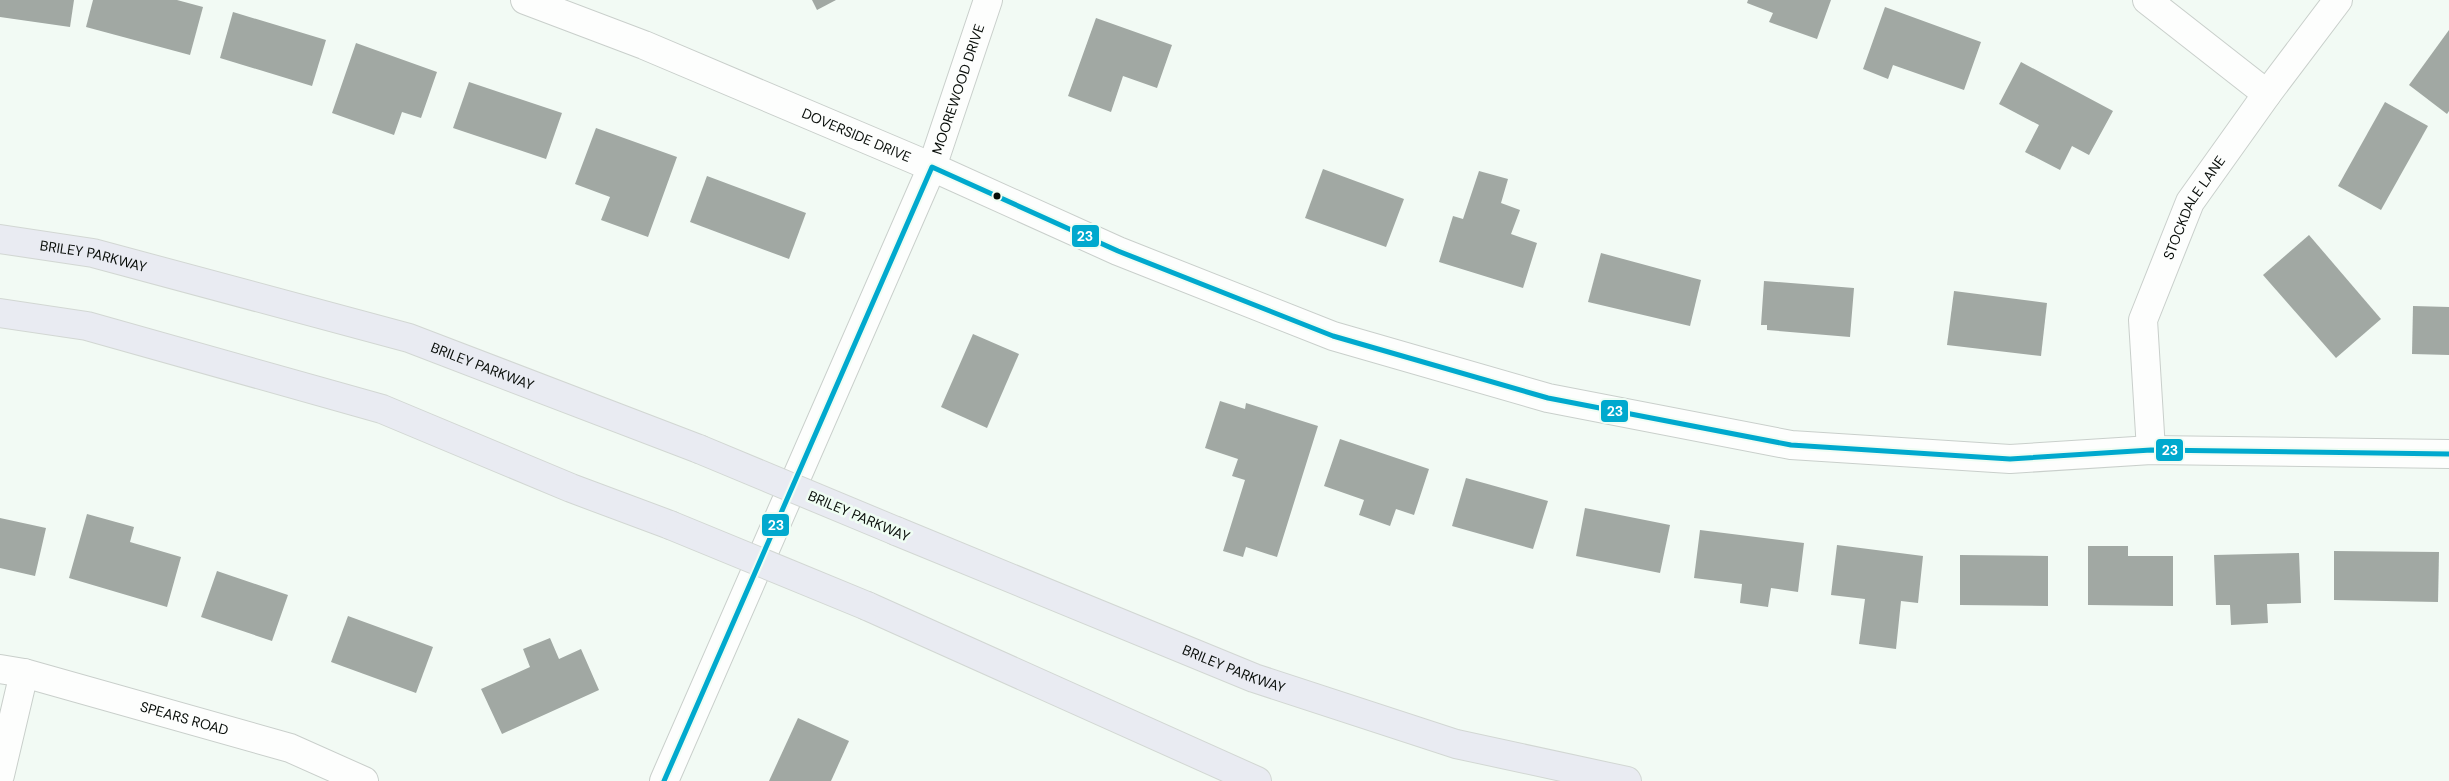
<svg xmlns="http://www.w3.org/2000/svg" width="2449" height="781" viewBox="0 0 2449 781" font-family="'DM Sans',sans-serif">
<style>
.building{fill:#a1a8a3}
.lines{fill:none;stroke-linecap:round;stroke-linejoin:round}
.street-casing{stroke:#c9cfcb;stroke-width:30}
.highway-casing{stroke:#d2d7d3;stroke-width:30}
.street{stroke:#fdfefd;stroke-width:28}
.highway{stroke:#e9ebf2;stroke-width:28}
.highway-bridge-casing{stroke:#d2d7d3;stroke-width:30;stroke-linecap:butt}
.highway-bridge{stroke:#e9ebf2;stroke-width:28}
.bus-1-casing{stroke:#effdf3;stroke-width:9}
.bus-1{stroke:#00a9ce;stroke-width:5}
.bus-dot{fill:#080d09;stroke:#effdf3;stroke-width:2}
.labels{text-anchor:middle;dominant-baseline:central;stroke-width:5;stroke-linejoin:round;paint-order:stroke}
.street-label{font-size:14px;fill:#080d09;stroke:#effdf3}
.line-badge{stroke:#effdf3;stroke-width:2}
.badge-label{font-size:14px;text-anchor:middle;font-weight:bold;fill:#fff}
</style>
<rect width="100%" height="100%" fill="#f2faf4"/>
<g class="building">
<path d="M0,0H74L70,27L0,17Z"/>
<path d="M93,0H177L203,7L190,55L86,27Z"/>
<path d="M812,0H836L817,10Z"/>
<path d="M1748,0H1831L1817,39L1769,22L1773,13L1747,3Z"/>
<path d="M1885,7L1981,42L1964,90L1893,65L1888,79L1863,69Z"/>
<path d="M233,12L326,40L312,86L220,58Z"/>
<path d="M1096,18L1172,45L1157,88L1123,76L1111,112L1068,96Z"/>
<path d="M2449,30V111L2447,114L2409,85Z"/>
<path d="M356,43L437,72L421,118L402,112L394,135L332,113Z"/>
<path d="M2021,62L2113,111L2089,155L2072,146L2060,170L2025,152L2039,125L1999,104Z"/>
<path d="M469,82L562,113L546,159L453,128Z"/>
<path d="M2385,102L2428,126L2381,210L2338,186Z"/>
<path d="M596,128L677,157L648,237L601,220L610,197L575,184Z"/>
<path d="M1323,169L1404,199L1386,247L1305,218Z"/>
<path d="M1479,171L1508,179L1501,203L1520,210L1511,234L1537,243L1523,288L1439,262L1453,216L1463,219Z"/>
<path d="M707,176L806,213L789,259L690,222Z"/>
<path d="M2309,235L2381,319L2336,358L2263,275Z"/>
<path d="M1601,253L1701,280L1690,326L1588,302Z"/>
<path d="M1764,281L1854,288L1850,337L1767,330V325H1761Z"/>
<path d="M1954,291L2047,303L2041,356L1947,345Z"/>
<path d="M2413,306L2449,307V355L2412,354Z"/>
<path d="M973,334L1019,354L987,428L941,407Z"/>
<path d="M1220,401L1245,409L1246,403L1318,426L1277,557L1246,547L1243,557L1223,551L1245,480L1232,476L1238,459L1205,448Z"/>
<path d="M1340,439L1429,469L1414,515L1396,509L1390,526L1359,515L1364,500L1324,486Z"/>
<path d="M1466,478L1548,501L1533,549L1452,526Z"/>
<path d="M1585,508L1670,525L1660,573L1576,556Z"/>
<path d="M87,514L134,527L130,542L181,557L167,607L69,578Z"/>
<path d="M0,518L46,528L35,576L0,568Z"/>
<path d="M1700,530L1804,543L1798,592L1771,588L1768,607L1740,603L1742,584L1694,578Z"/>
<path d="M1837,545L1923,556L1918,603L1901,601L1896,649L1859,644L1865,599L1831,595Z"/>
<path d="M2088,546H2128V556H2173V606L2088,605Z"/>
<path d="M2334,551L2439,552L2438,602L2334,600Z"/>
<path d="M2299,553L2301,603L2267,604L2268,623L2231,625L2230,605H2216L2214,555Z"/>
<path d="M1960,555L2048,556V606L1960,605Z"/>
<path d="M217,571L288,595L272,641L201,617Z"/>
<path d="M348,616L433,647L416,693L331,662Z"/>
<path d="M550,638L559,659L581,649L599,690L502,734L481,689L530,667L523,649Z"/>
<path d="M798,718L849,741L831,781H769Z"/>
</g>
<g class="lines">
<g class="street-casing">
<g id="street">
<path id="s1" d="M525,0L644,45L932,167L1118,251L1333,336L1548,398L1791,445L2010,459L2151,450L2449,454"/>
<path d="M2147,0L2267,94"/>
<path id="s2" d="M2151,450L2143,320L2190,202L2267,94L2338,0"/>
<path id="s3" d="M0,669L24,673L290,748L364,781"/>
<path d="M0,775L24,673"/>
<path id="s4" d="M664,781L932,167L988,0"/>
</g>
</g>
<g class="highway-casing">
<g id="highway">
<path id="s5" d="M0,239L93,253L409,338L699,449"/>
<path d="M0,313L87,326L382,409L571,488L670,525"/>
<path id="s6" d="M896,531L1254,678L1456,744L1627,781"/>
<path d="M867,606L1257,781"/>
</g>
</g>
<use href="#street" class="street"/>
<use href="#highway" class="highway"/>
<g class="highway-bridge-casing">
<g id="highway-bridge">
<path d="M699,449L896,531"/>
<path d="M670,525L867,606"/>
</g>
</g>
<use href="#highway-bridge" class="highway-bridge"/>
<g class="bus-1-casing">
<path id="bus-1" d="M664,781L932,167L1118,251L1333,336L1548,398L1791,445L2010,459L2151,450L2449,454"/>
</g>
<use href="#bus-1" class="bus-1"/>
</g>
<circle class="bus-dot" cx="997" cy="196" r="4.5"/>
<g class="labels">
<g class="street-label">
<text stroke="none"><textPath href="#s4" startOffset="752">MOOREWOOD DRIVE</textPath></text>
<text stroke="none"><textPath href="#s1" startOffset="358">DOVERSIDE DRIVE</textPath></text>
<text stroke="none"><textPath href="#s2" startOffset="254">STOCKDALE LANE</textPath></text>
<text stroke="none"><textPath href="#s5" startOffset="95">BRILEY PARKWAY</textPath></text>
<text stroke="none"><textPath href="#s5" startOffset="500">BRILEY PARKWAY</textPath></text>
<text transform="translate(859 516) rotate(23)">BRILEY PARKWAY</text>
<text stroke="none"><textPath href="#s6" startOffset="365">BRILEY PARKWAY</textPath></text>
<text stroke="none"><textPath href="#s3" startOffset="191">SPEARS ROAD</textPath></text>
</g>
</g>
<g class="line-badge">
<rect x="1071" y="224" width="29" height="24" rx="5" fill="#00a9ce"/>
<rect x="1600" y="399" width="29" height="24" rx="5" fill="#00a9ce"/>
<rect x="2155" y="438" width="29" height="24" rx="5" fill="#00a9ce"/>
<rect x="761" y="513" width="29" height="24" rx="5" fill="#00a9ce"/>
</g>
<g class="badge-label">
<text x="1085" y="241">23</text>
<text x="1615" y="416">23</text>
<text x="2170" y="455">23</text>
<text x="776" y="530">23</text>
</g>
</svg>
